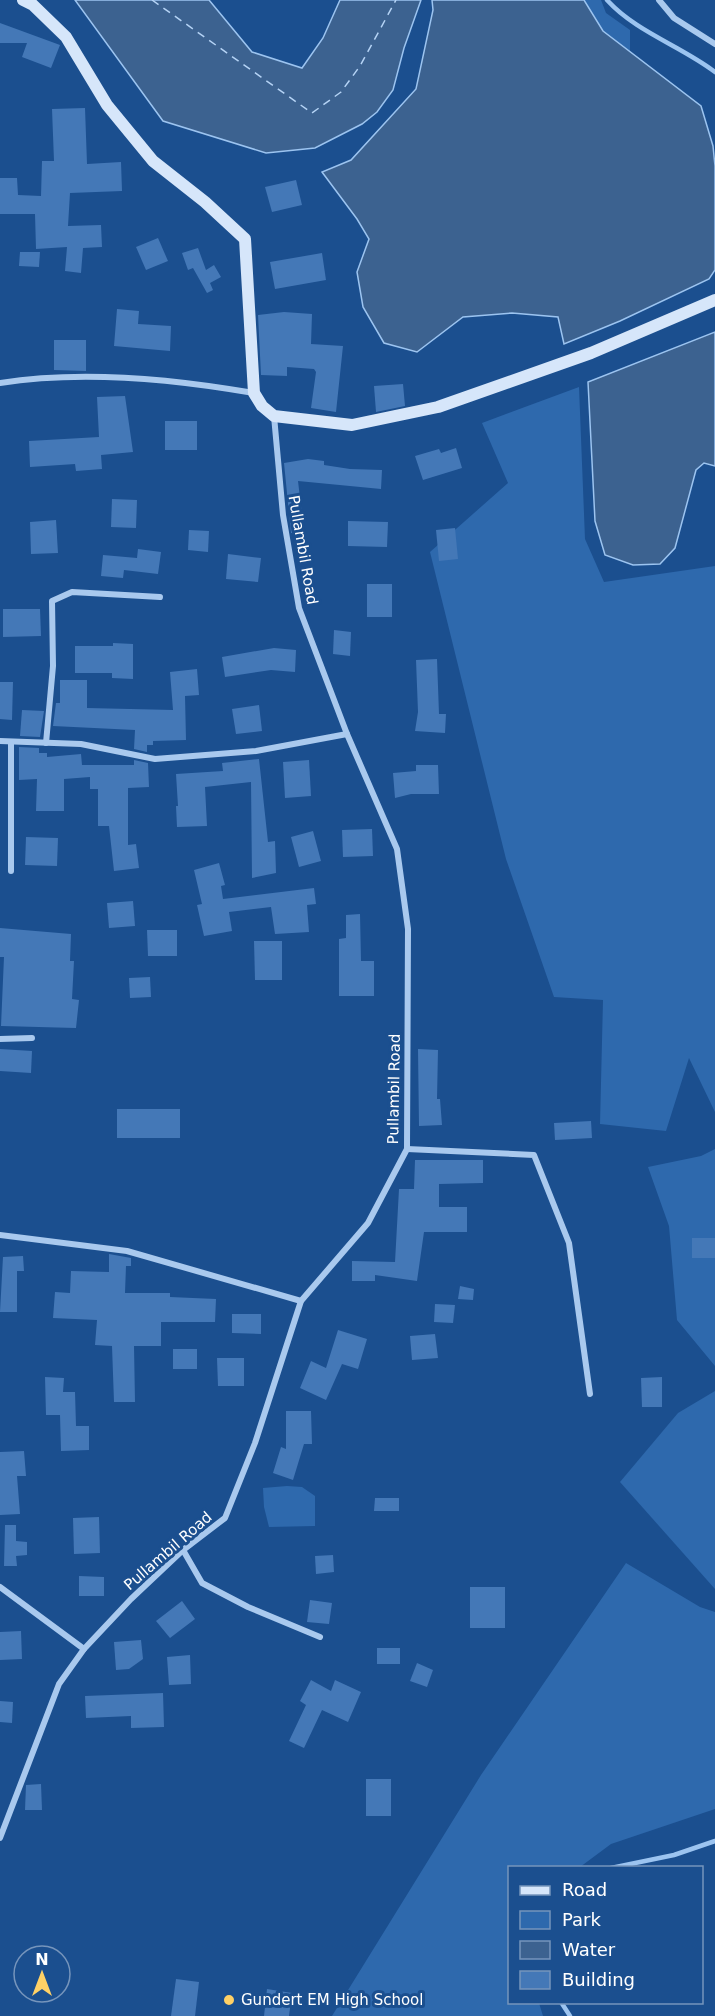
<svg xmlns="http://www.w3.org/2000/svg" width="715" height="2016" viewBox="0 0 715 2016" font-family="'DejaVu Sans',sans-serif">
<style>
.green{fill:#2e69ad}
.water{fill:#3c6290;stroke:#9cc4f0;stroke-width:1.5}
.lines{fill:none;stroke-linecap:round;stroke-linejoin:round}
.stream{stroke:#9cc4f0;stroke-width:4.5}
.ferry{stroke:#b5d3f5;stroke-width:1.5;stroke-dasharray:8 6;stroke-linecap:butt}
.building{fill:#4478b7}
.street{stroke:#a9c9ee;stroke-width:6}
.secondary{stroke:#d6e6fa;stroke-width:12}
.poi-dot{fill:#ffd166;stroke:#1b4f8f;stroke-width:2}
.labels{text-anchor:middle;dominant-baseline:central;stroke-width:6;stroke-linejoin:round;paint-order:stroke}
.street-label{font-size:15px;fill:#fff;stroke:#1b4f8f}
.poi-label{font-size:15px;fill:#fff;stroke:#1b4f8f;text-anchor:start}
</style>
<rect width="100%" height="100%" fill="#1b4f8f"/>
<g class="green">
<path d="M573,0H601L606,13L630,30V78Z"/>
<path d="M579,387L585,539L604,582L715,566V1112L689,1058L666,1131L600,1124L603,1000L554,997L506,859L430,552L508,483L482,423Z"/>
<path d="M715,1149V1366L677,1320L669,1226L648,1167L701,1156Z"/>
<path d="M715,1391V1589L620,1482L678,1413Z"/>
<path d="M287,1486L302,1487L315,1496V1526L269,1527L264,1507L263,1488Z"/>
<path d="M626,1563L700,1607L715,1612V1809L611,1844L580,1867L510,1868V2002L539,2003L543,2016H332L481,1775Z"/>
</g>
<g class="water">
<path d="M75,0H209L252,52L302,68L323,38L340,0H421L404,48L393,90L377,112L362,124L315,148L266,153L163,121Z"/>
<path d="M432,0H584L603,31L701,106L713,146L715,166V270L709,279L620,321L564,344L558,317L512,313L463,317L417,352L384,343L363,307L357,272L369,239L357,219L322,172L351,160L416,89L433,10Z"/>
<path d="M715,332V466L704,463L696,470L675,548L660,564L633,565L605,555L595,521L588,382Z"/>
</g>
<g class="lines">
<g class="stream">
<path d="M607,0C636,32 681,46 715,72"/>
<path d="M611,1868L674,1855L715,1841"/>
<path d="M561,2002L570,2016"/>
</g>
<path class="ferry" d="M152,0L312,113L341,92L360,66L396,0"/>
</g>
<g class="building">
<path d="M0,23L60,45L51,68L22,57L27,43H0Z"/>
<path d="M85,108L87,164L121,162L122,191L70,193L68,226L101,225L102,247L83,248L81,273L65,271L67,247L36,249L35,214H0V178H17L18,195L41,196L42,161H54L52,109Z"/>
<path d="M296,180L302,205L272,212L265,187Z"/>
<path d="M158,238L168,261L146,270L136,247Z"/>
<path d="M198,248L206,270L214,265L221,277L210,283L213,290L207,293L193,268L188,270L182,253Z"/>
<path d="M20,252H40L39,267L19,266Z"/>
<path d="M322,253L326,280L275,289L270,262Z"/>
<path d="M117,309L139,311L138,324L171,326L170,351L114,346Z"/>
<path d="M284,312L312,314L311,344L343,346L336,412L311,408L316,372L314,369L287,367V376L261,375L258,315Z"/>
<path d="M54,340H86V371L54,370Z"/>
<path d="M403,384L405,406L376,412L374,386Z"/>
<path d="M125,396L133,452L101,455L102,469L76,471L75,464L30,467L29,441L99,437L97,397Z"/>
<rect x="165" y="421" width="32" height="29"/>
<path d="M456,448L462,468L423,480L415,456L439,449L441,453Z"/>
<path d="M308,459L324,461V465L350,469L382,470L381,489L298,481L304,532L291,533L284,463Z"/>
<path d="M112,499L137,500L136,528L111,527Z"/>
<path d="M56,520L58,553L31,554L30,522Z"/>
<path d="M348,521L388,522L387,547L348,546Z"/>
<path d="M455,528L458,559L439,561L436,530Z"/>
<path d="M189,530L209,531L208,552L188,550Z"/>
<path d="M138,549L161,552L158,574L124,570L123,578L101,576L103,555L137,558Z"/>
<path d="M228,554L261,558L258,582L226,579Z"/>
<rect x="367" y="584" width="25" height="33"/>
<path d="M3,609H40L41,636L3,637Z"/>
<path d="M334,630L351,632L350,656L333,654Z"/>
<path d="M113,643L133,644V679L112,678V673H75V646H113Z"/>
<path d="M274,648L296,650L295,672L271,670L225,677L222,657Z"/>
<path d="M437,659L439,714H446L445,733L415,731L418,712L416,660Z"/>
<path d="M197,669L199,695L185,696L186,740L153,741V745H147V752L134,749L135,730L53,726L56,703H60V680H87V708L173,710L170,672Z"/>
<path d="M0,682H13L12,720L0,719Z"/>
<path d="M259,705L262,731L236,734L232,709Z"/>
<path d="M22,710L44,711L40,737L20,736Z"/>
<path d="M19,747L39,748V753H47V757L81,754L82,765H134V760L148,763L149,787L128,788V845L136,844L139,868L114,871L109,826H98V789H90V777L64,779V811H36L37,779L19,780Z"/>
<path d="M259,759L268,842L275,841L276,873L252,878L251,782L205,787L207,826L177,827L176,806H178L176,774L223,771L222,763Z"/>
<path d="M309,760L311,796L285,798L283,762Z"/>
<path d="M416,765H438L439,794H411L395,798L393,773L416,771Z"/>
<path d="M372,829L373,856L343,857L342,830Z"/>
<path d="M313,831L321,861L299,867L291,837Z"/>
<path d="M26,837L58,838L57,866L25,865Z"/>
<path d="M219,863L225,885L221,886L223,899L314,888L316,904L307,905L309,932L275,934L271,907L229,912L232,931L204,936L197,905L202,904L194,870Z"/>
<path d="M133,901L135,926L109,928L107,903Z"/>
<path d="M360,914L361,961H374V996H339V939L346,938V915Z"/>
<path d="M0,928L71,934L70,961H74L72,999L79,1000L76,1028L1,1026L4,957H0Z"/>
<path d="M147,930H177V956H148Z"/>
<path d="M254,941H282V980H255Z"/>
<path d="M150,977L151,997L130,998L129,978Z"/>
<path d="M0,1049L32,1051L31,1073L0,1071Z"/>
<path d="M418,1049L438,1050L437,1099H440L442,1125L419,1126Z"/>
<rect x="117" y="1109" width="63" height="29"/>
<path d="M591,1121L592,1138L555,1140L554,1123Z"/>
<path d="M415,1160H483V1183L439,1184V1207H467V1232H424L417,1281L375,1275V1281H352V1261L395,1262L399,1189H414Z"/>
<rect x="692" y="1238" width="23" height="20"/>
<path d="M109,1254L131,1258V1266H126L125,1293H170V1297L216,1299L215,1322H161V1346H134L135,1402H114L112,1346L95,1345L97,1320L53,1318L55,1292L70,1293L71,1271L109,1272Z"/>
<path d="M23,1256L24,1271H17V1312H0L3,1257Z"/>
<path d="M460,1286L474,1289L473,1300L458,1299Z"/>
<path d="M435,1304L455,1305L453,1323L434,1322Z"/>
<path d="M232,1314H261V1334L232,1333Z"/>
<path d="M338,1330L367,1339L358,1369L342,1364L326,1400L300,1388L311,1361L326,1368Z"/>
<path d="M435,1334L438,1358L412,1360L410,1336Z"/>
<rect x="173" y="1349" width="24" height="20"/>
<path d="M217,1358H244V1386H218Z"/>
<path d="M45,1377L64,1378L63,1392H75L76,1426H89V1450L61,1451L60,1415H46Z"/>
<path d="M662,1377V1407H642L641,1378Z"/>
<path d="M286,1411H311L312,1444H304L293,1480L273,1473L281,1447L286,1449Z"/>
<path d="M24,1451L26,1476H17L20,1514L0,1515V1452Z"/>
<path d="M375,1498H399V1511H374Z"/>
<path d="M99,1517L100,1553L74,1554L73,1518Z"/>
<path d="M5,1525H16V1541L27,1542V1555L16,1556L17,1566H4Z"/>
<path d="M333,1555L334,1572L316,1574L315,1556Z"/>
<path d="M79,1576L104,1577V1596H79Z"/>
<rect x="470" y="1587" width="35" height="41"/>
<path d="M310,1600L332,1603L329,1624L307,1622Z"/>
<path d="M182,1601L195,1619L170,1638L156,1621Z"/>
<path d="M21,1631L22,1659L0,1660V1632Z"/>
<path d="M141,1640L143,1659L129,1669L116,1670L114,1642Z"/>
<rect x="377" y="1648" width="23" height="16"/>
<path d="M190,1655L191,1684L169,1685L167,1657Z"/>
<path d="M417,1663L433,1670L427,1687L410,1681Z"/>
<path d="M311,1680L331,1691L335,1680L361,1692L348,1722L322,1710L304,1748L289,1741L306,1705L300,1701Z"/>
<path d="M163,1693L164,1727L131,1728V1716L86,1718L85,1696Z"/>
<path d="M0,1701L13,1702L12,1723L0,1722Z"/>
<rect x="366" y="1779" width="25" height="37"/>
<path d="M41,1784L42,1810H25L26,1785Z"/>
<path d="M176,1979L199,1982L195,2016H171Z"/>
<path d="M267,1989L292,1993L289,2016H264Z"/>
</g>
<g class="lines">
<g class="street">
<path d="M659,0L674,18L715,44"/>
<path d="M0,383C80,370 174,379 254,393"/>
<path d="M0,741L81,744L155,759L256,751L347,734"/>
<path d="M11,742V871"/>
<path d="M46,743L53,666L52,601L72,592L160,597"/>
<path d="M0,1039L32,1038"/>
<path d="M407,1149L534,1155L569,1243L590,1394"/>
<path d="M0,1235L127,1251L301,1301"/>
<path d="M183,1550L202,1583L248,1607L320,1637"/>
<path d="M0,1587L84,1649"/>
<path d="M0,1838L59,1684L84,1649L131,1599L183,1550L225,1518L255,1443L301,1301L368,1223L407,1149L408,929L397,849L347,734L299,608L283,515L274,416"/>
</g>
<path class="secondary" d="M23,0L33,5L66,37L107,105L153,161L205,202L245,239L254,393L262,406L274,416L352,425L438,407L591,353L715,300"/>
</g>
<circle class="poi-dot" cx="229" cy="2000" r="6"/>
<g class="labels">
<g class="street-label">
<text transform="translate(303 550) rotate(80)">Pullambil Road</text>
<text transform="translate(394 1089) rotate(-89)">Pullambil Road</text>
<text transform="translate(168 1551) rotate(-41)">Pullambil Road</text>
</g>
<g class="poi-label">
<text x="241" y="2000">Gundert EM High School</text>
</g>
</g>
<rect x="508" y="1866" width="195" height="138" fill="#1b4f8f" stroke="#7695bc" stroke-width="1.5"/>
<rect x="520" y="1886" width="30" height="9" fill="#d6e6fa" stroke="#7695bc" stroke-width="1.5"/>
<text x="562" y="1896" font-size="18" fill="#ffffff">Road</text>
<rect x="520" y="1911" width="30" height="18" fill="#2e69ad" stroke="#7695bc" stroke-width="1.5"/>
<text x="562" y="1926" font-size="18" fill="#ffffff">Park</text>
<rect x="520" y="1941" width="30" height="18" fill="#3c6290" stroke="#7695bc" stroke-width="1.5"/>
<text x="562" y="1956" font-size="18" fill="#ffffff">Water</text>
<rect x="520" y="1971" width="30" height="18" fill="#4478b7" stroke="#7695bc" stroke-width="1.5"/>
<text x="562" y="1986" font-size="18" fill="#ffffff">Building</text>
<g transform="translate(42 1974)"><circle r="28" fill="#1b4f8f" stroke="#7695bc" stroke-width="1.5"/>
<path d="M0-4.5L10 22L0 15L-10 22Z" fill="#ffd166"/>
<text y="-9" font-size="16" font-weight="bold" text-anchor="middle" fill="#ffffff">N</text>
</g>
</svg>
